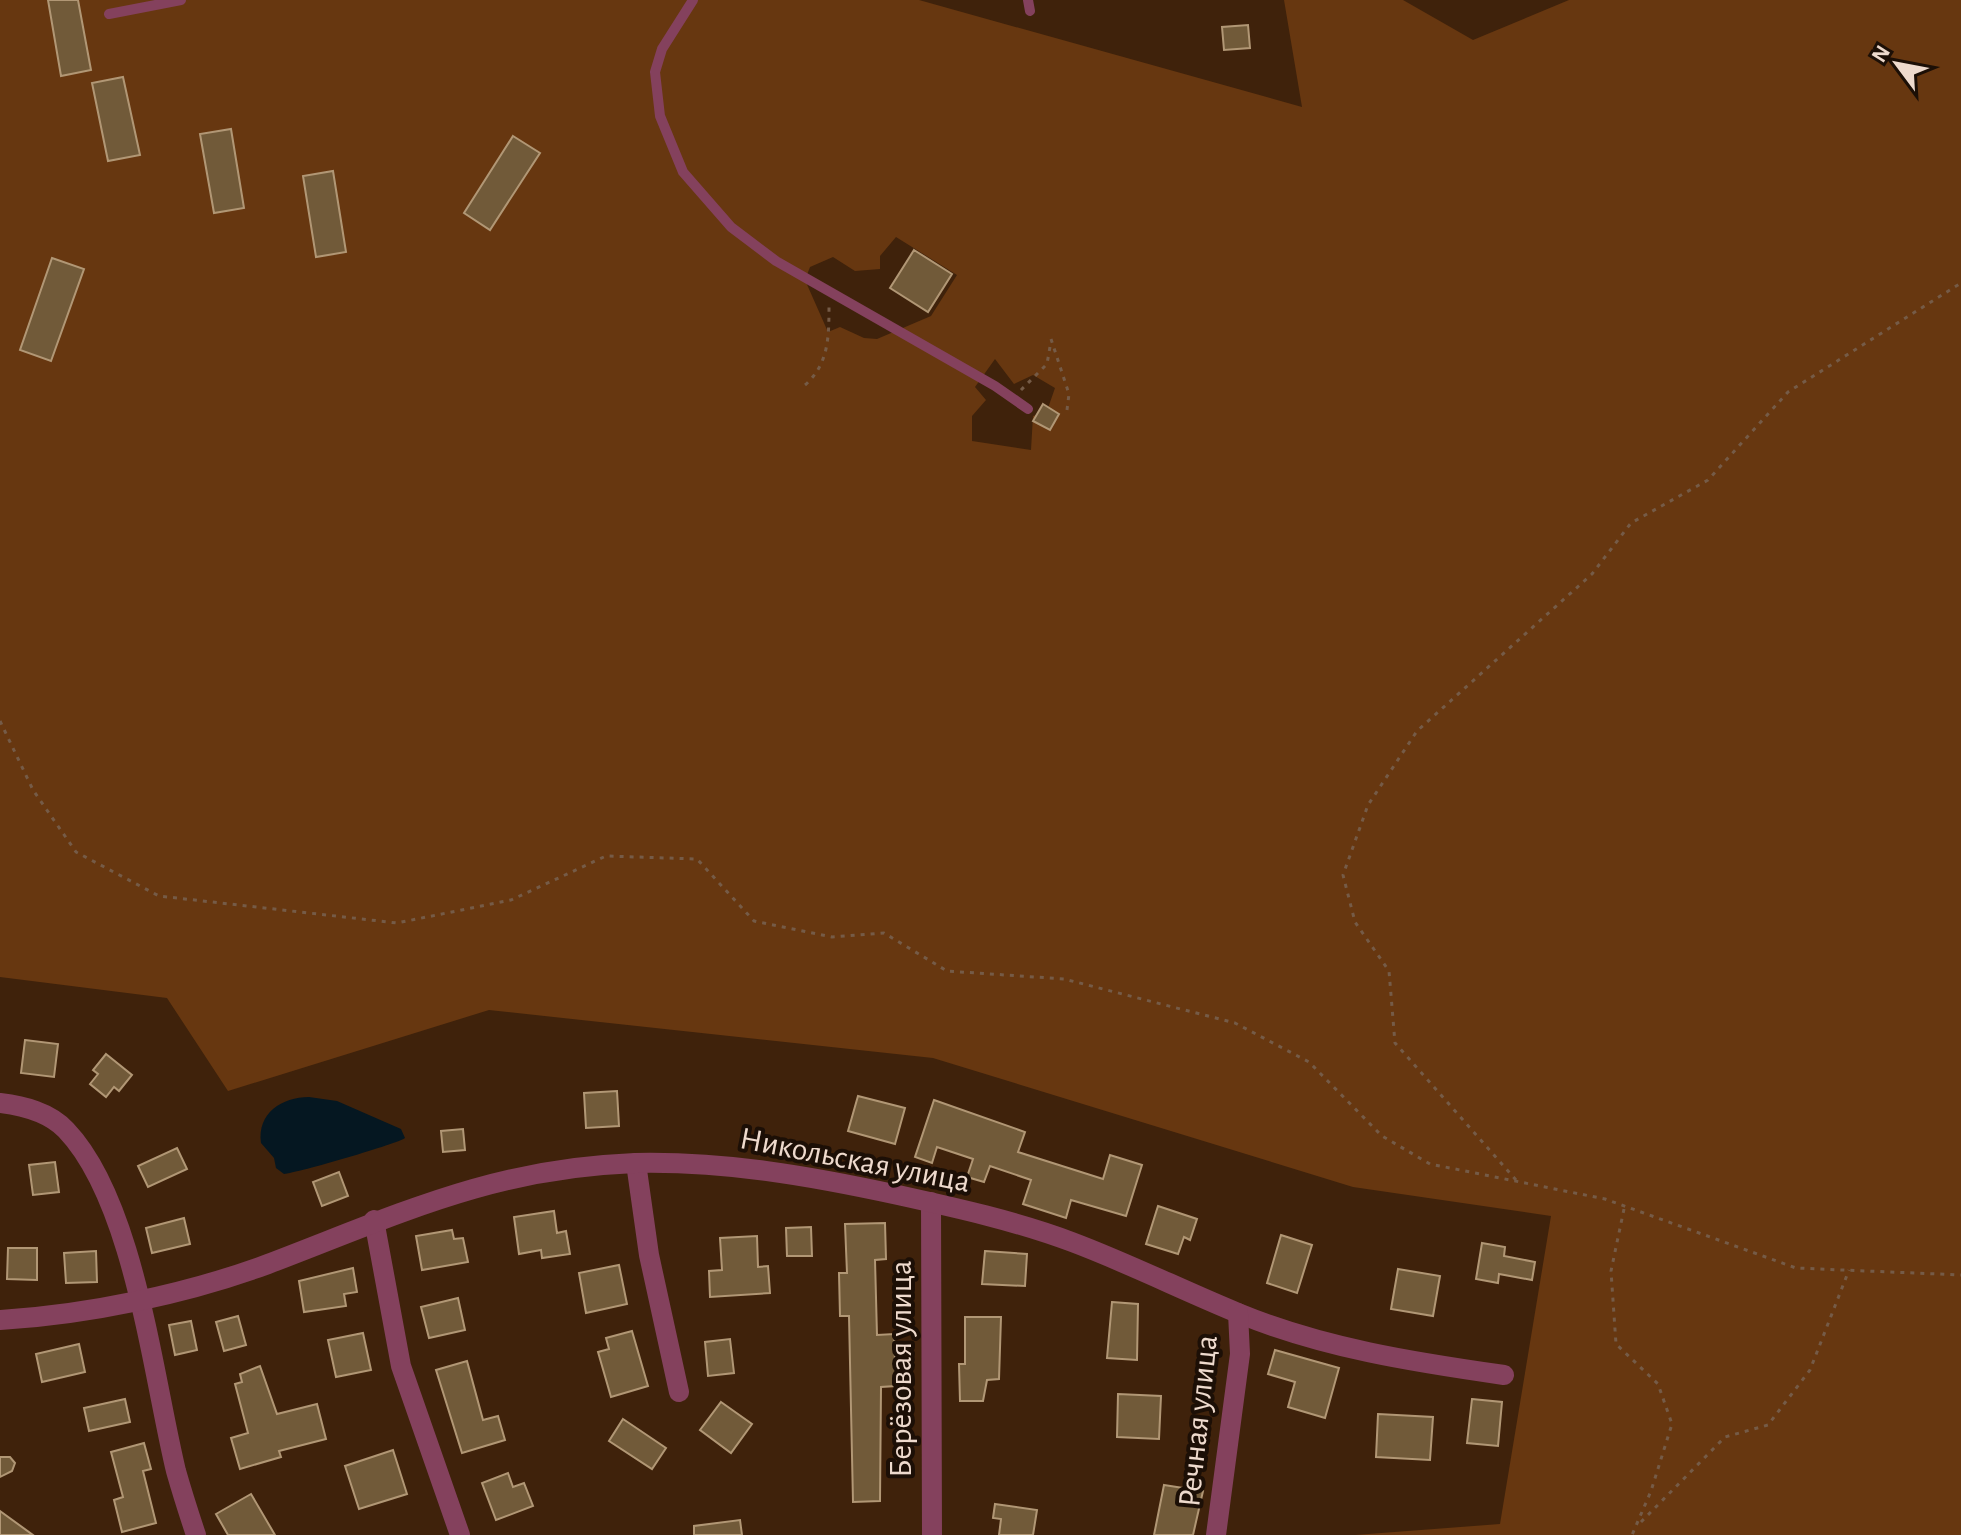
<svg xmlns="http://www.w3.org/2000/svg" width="1961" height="1535" viewBox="0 0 1961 1535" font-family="'Alegreya Sans',sans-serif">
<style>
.green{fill:#673710;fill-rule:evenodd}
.water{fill:#051721}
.building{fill:#715a39;stroke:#b19775;stroke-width:2}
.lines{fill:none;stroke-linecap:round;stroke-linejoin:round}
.path{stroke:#755b47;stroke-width:3;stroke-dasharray:4 6;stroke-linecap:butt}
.lane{stroke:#84415d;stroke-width:10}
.street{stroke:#84415d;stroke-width:20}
.labels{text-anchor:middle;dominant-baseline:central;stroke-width:8;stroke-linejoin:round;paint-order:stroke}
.street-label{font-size:32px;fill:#eedacd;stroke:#1c0f06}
</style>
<rect width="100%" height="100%" fill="#3f220b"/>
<path class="green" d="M0,0H919L1302,107L1284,0H1403L1473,40L1569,0H1961V1535H1355L1500,1524L1551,1216L1353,1187L933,1058L489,1010L228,1091L167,998L0,977ZM896,237L957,275L931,316L877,339L864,338L840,327L828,332L805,280L810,267L833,257L855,271L880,269V256ZM995,359L1014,384L1033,375L1055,388L1047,411L1033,416L1031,450L972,441V416L986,400L975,387Z"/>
<path class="water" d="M309,1097L337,1101L401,1129L405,1138C400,1143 297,1173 284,1174L276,1168L274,1158L261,1143C257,1113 282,1097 309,1097Z"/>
<g class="building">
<path d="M48,0H78L91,70L61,76Z"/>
<path d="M1248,25L1250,48L1224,50L1222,27Z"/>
<path d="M123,77L140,155L108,161L92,83Z"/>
<path d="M231,129L244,208L214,213L200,134Z"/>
<path d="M513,136L540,153L490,230L464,213Z"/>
<path d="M333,171L346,252L316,257L303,176Z"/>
<path d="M914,250L952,274L928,312L890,288Z"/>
<path d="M52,258L84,269L51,361L20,350Z"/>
<path d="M1043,404L1059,414L1050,430L1033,421Z"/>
<path d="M25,1040L58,1044L54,1077L21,1073Z"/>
<path d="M106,1054L132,1075L119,1091L114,1087L106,1097L90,1084L98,1074L93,1070Z"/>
<path d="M617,1091L619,1126L586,1128L584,1093Z"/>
<path d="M858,1096L905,1108L895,1144L848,1131Z"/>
<path d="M934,1100L1025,1132L1018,1152L1103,1179L1110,1155L1142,1165L1126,1216L1071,1200L1066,1218L1023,1204L1031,1180L990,1166L984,1182L967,1177L973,1159L937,1147L932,1163L915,1157Z"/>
<path d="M463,1129L465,1150L443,1152L441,1131Z"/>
<path d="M177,1148L187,1169L148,1187L138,1166Z"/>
<path d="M55,1162L59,1192L33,1195L29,1165Z"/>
<path d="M339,1172L348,1196L322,1206L313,1182Z"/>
<path d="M1158,1206L1197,1219L1190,1240L1184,1237L1178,1254L1146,1244Z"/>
<path d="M554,1211L557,1233L566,1231L570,1254L542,1258L541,1250L519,1254L514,1217Z"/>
<path d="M184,1218L190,1244L152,1253L146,1228Z"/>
<path d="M885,1223L886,1259L875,1260L877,1335L894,1334L896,1386L881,1387L880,1501L853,1502L849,1316H840L839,1273H847L845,1224Z"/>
<path d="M811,1227L812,1256H787L786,1228Z"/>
<path d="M452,1230L454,1239L463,1238L468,1262L422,1270L416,1236Z"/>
<path d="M1281,1235L1312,1245L1297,1293L1267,1283Z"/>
<path d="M757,1236L758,1267L768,1266L770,1293L710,1297L709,1271L722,1270L720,1238Z"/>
<path d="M1482,1243L1505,1247L1504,1256L1535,1262L1532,1280L1499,1274L1498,1283L1476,1279Z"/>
<path d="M8,1248H37V1280L7,1279Z"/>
<path d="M96,1251L97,1282L66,1283L64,1253Z"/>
<path d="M985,1251L1027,1254L1025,1286L982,1284Z"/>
<path d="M619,1265L627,1304L586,1313L579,1273Z"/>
<path d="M353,1268L357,1292L344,1294L346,1306L304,1312L299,1281Z"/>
<path d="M1398,1269L1440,1276L1433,1316L1391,1309Z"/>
<path d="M458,1298L465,1330L429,1338L421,1307Z"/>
<path d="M1112,1302L1138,1304L1137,1360L1107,1358Z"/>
<path d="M238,1316L246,1345L224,1351L216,1322Z"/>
<path d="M965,1317H1001L999,1379L987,1380L983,1401H960L959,1364H965Z"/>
<path d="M191,1321L197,1350L175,1355L169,1325Z"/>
<path d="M632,1331L648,1386L611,1397L598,1352L609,1349L606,1338Z"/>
<path d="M363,1333L371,1370L336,1377L328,1340Z"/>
<path d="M730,1339L734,1373L708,1376L705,1342Z"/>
<path d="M79,1344L85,1372L42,1382L36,1354Z"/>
<path d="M1275,1350L1339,1368L1325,1418L1288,1407L1295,1382L1268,1374Z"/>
<path d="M467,1361L483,1420L498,1416L505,1440L462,1453L436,1370Z"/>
<path d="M260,1366L277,1414L317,1404L326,1439L279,1451L281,1457L240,1469L231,1438L248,1433L235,1384L242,1382L240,1374Z"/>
<path d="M1118,1394L1161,1396L1159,1439L1117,1437Z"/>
<path d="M125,1399L130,1422L89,1431L84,1408Z"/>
<path d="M1472,1399L1502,1402L1498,1446L1467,1443Z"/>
<path d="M721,1402L752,1424L731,1453L700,1430Z"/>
<path d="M1378,1414L1433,1417L1430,1460L1376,1457Z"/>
<path d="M623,1419L666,1448L652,1469L609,1441Z"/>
<path d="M144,1443L151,1469L143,1471L156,1523L122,1532L114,1500L123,1497L111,1452Z"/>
<path d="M393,1450L407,1494L359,1509L345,1466Z"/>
<path d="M0,1457H10L15,1463L12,1471L0,1477Z"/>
<path d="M508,1473L513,1487L524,1483L533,1506L496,1520L482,1483Z"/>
<path d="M1164,1485L1203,1491L1193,1535H1154Z"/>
<path d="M251,1494L275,1535H228L216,1514Z"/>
<path d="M995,1504L1037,1510L1033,1535H999L1001,1519L993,1518Z"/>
<path d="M0,1511L33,1535H0Z"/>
<path d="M740,1520L742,1535H694V1526Z"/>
</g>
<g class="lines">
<g class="path">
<path d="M1051,339L1069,394L1067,410"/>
<path d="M805,385C829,364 829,336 829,305"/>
<path d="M1021,390L1047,364L1051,341"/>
<path d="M0,721L33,790L76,852L159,896L397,923L511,900L606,856L697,859L754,921L832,937L884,933L947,971L1064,979L1235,1023L1309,1062L1382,1136L1430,1164L1605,1199L1796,1268L1961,1275"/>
<path d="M1516,1180L1395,1043L1389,971L1355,922L1343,875L1368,805L1417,731L1592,574L1631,523L1708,480L1788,392L1961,283"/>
<path d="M1624,1209L1611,1271L1616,1344L1658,1384L1672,1424L1651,1491L1632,1535"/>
<path d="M1641,1522L1725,1437L1768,1425L1810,1370L1849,1270"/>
</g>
<g class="lane">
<path d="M693,0L662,49L655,72L660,116L683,172L731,227L776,261L995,386L1028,409"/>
<path d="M1028,0L1030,11"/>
<path d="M109,14L181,0"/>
</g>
<g class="street">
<path d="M0,1103C24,1106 49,1112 66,1130C134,1201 153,1376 176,1471C182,1492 189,1514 196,1535"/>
<path d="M636,1163L649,1255L679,1392"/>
<path d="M931,1202L932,1535"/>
<path d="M374,1220L401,1366L460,1535"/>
<path d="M0,1320C86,1315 187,1294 268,1264C397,1215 493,1168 635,1163C725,1161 810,1176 898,1195C957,1208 1016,1221 1072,1242C1128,1263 1182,1290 1238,1313C1323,1348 1413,1362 1504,1375"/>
<path d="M1216,1535L1240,1354L1238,1313"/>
</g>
</g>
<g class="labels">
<g class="street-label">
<text transform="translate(855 1160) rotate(11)">Никольская улица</text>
<text transform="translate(901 1369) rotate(-90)">Берёзовая улица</text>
<text transform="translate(1198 1421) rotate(-84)">Речная улица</text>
</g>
</g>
<g transform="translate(1897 64) rotate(302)" stroke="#1c0f06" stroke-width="6" paint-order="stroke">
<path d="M0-6L14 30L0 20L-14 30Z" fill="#eedacd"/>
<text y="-12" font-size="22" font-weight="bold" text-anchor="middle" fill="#eedacd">N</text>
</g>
</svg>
